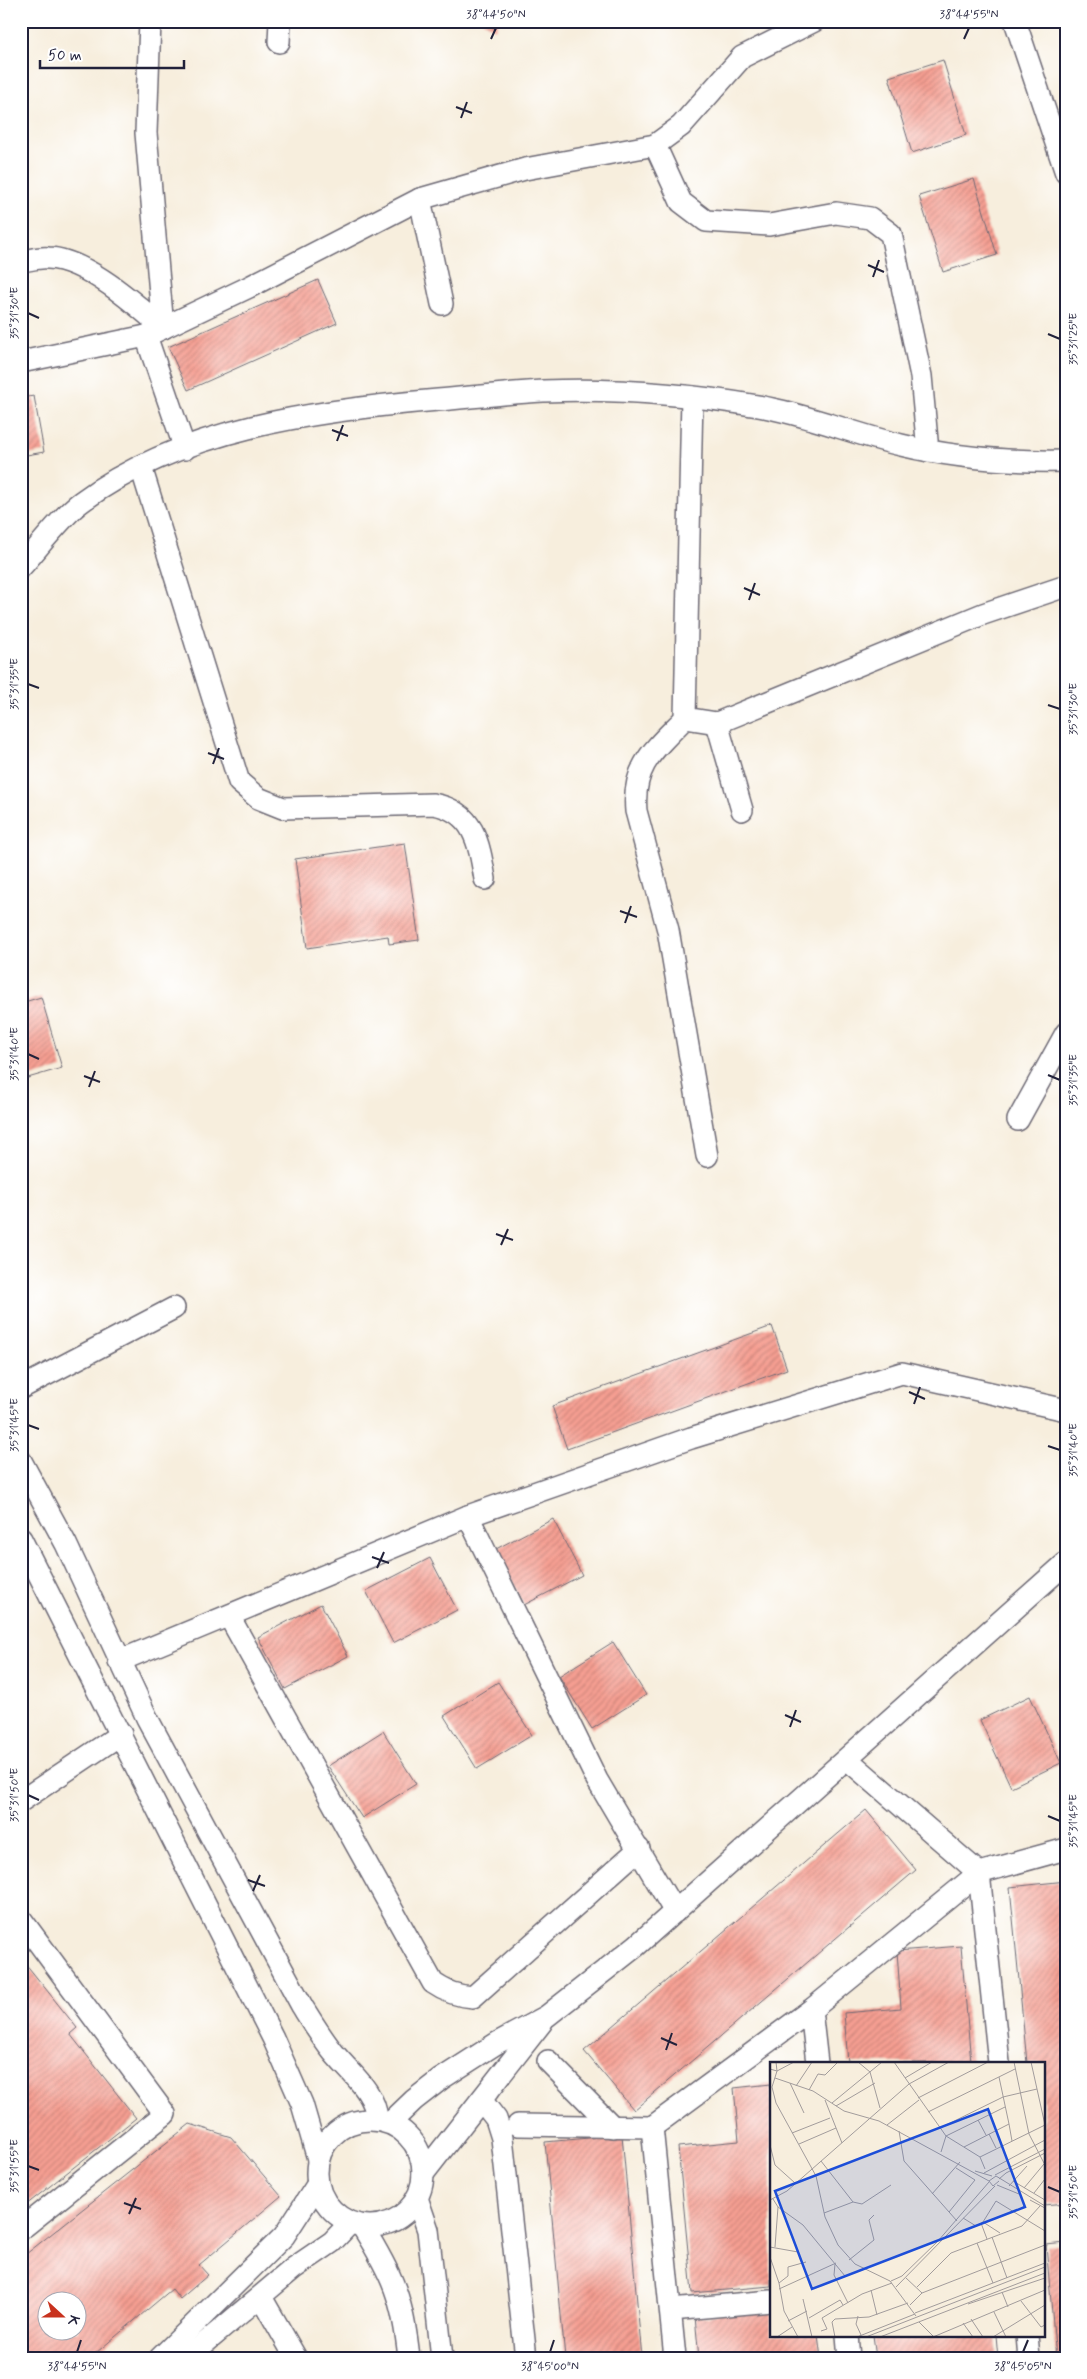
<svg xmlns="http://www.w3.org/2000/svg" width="1087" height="2379" viewBox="0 0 1087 2379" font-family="Mynerve,sans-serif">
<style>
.building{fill:url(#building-hatch);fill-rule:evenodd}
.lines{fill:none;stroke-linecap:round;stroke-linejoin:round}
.minor-casing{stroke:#6d6974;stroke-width:24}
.minor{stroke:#fff;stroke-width:21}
.ticks{fill:none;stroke:#22223b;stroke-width:2}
.inset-road{fill:none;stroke:#a29c9c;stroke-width:1}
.view{fill:#1d4ed8;fill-opacity:0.15;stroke:#1d4ed8;stroke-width:2.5}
.inset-edge{fill:none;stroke:#22223b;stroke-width:2.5}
.neatline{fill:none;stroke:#22223b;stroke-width:2}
.ticks-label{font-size:12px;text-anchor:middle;fill:#22223b}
</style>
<defs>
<pattern id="building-hatch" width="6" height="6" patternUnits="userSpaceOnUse" patternTransform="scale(1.25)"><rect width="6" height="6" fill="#f69f92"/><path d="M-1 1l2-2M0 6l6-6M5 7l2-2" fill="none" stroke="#c78178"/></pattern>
</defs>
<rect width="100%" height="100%" fill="#fff"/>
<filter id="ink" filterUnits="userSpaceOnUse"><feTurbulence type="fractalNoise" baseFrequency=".02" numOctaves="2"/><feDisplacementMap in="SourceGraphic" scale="10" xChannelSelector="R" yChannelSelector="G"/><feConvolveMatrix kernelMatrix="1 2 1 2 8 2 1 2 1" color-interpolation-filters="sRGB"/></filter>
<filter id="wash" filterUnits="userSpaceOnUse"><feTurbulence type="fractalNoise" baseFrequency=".0096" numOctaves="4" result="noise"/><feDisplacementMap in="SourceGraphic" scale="20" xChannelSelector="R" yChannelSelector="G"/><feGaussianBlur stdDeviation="1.12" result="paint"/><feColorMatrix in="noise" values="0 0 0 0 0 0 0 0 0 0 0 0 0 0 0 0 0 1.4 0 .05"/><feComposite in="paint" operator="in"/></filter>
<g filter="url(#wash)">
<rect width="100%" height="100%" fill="#f7eedd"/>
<g id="blocks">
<g class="building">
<path d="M482,21H499L495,29Z"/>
<path d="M943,60L966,135L912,153L889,77Z"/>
<path d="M974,179L997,255L943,272L919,196Z"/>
<path d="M318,280L337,323L188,390L168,347Z"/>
<path d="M34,396L44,452L21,456V398Z"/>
<path d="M405,843L419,940L389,944L388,936L307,948L295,859Z"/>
<path d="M41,997L62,1068L21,1080V1003Z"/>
<path d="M772,1326L787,1369L567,1449L552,1406Z"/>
<path d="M553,1519L582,1575L524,1605L496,1549Z"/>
<path d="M430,1558L457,1610L393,1643L366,1591Z"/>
<path d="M321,1604L348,1656L285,1689L258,1637Z"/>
<path d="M613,1642L646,1695L592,1729L559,1676Z"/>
<path d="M498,1682L532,1735L477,1769L444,1716Z"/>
<path d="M1030,1696L1061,1763L1011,1787L980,1720Z"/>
<path d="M383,1731L416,1784L362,1818L328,1766Z"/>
<path d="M866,1810L916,1870L634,2110L584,2051Z"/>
<path d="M1066,1881V2203L1043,2205V2063H1027L1010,1887Z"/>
<path d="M961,1946L971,2063H848L844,2013L901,2008L897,1951Z"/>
<path d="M21,1958L77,2028L70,2034L136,2118L21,2209Z"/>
<path d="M771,2084V2286L692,2293L678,2147L739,2141L734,2088Z"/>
<path d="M190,2124L231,2137L281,2196L199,2265L208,2275L180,2299L172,2289L90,2358H21V2258ZM48,2302H78V2332H48Z"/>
<path d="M622,2135L642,2358H565L545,2142Z"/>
<path d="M1066,2243V2358H1056L1046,2245Z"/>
<path d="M771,2309V2335H818L821,2358H699L695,2317Z"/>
<path d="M873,2335H996L998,2358H876Z"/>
</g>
</g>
</g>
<g filter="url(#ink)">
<use href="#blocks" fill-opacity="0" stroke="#6d6974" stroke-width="1"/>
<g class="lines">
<g class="minor-casing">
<g id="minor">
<path d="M150,21L146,133L163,328"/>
<path d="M1015,21L1066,173"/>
<path d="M279,42L280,21"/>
<path d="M655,145L681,202L706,221L769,225L836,213L870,218L891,234L921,376L928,451"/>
<path d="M420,199L442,304"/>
<path d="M21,261C30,260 40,257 48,258C85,259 136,304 163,328"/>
<path d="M146,336L185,449"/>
<path d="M21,362L146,336L249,287L420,199L525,169L655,145L681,126L742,57L814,21"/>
<path d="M692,397L685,718C655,749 632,765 636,811L668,930L707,1156"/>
<path d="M141,467L239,782L258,798L283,808L433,804C474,811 479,843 485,879"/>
<path d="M21,567C38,548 63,515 81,502C181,428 318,410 438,400C473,397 508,393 543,391C614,388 687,394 758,406C807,414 853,434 901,445C955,458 1011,462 1066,461"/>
<path d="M685,718L717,723L983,614L1066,586"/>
<path d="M717,723L742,810"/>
<path d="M1018,1120L1066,1033"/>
<path d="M21,1388L174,1308"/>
<path d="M21,1461L66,1544L147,1718L302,2006C312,2022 321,2037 333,2052C350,2073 375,2091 377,2119"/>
<path d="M468,1516L597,1780L675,1912"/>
<path d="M21,1539L273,2038L302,2104L318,2159"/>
<path d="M229,1616L433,1983C446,1992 457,1996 473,1997L639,1849"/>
<path d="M119,1661L468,1516L691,1438L902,1373L1066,1410"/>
<path d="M847,1759L979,1873L999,2063"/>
<path d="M21,1801L121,1734"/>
<path d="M21,1919L165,2114L21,2229"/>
<path d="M811,2010L817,2063"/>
<path d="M548,2061L613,2127"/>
<path d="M482,2101L496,2119L502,2138L526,2358"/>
<circle cx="370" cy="2173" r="53"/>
<path d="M390,2123L414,2100L441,2079L497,2043L547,2016L636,1946L1066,1563"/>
<path d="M518,2125L652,2127L811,2010L979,1873L1066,1849"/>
<path d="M652,2127L675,2358"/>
<path d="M423,2174L542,2022"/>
<path d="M417,2198L428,2230L442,2358"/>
<path d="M362,2226C393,2276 403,2299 409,2358"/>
<path d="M261,2297L296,2358"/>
<path d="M671,2310L771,2301"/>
<path d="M847,2335L849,2358"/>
<path d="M1027,2335L1029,2358"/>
<path d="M160,2358L284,2236L317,2185"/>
<path d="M187,2358L294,2268L332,2242L350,2223"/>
</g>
</g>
<use href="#minor" class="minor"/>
</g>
</g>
<path class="ticks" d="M491,39L496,28M964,39L969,28M456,107L472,113M461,118L467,102M868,265L884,272M873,277L879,260M28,313L39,318M1048,334L1060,339M332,430L348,436M337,441L343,425M744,588L760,595M749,600L755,583M28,684L39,688M1048,705L1060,709M208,753L224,759M213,764L219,748M620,911L637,917M625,923L631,906M28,1054L39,1059M1048,1075L1060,1080M84,1076L100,1082M89,1087L95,1071M496,1234L513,1240M501,1245L508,1229M909,1392L925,1399M914,1404L920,1387M28,1425L39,1429M1048,1446L1060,1450M372,1557L389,1563M377,1568L384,1552M785,1715L801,1722M790,1727L796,1710M28,1795L39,1800M1048,1816L1060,1821M248,1880L265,1886M253,1891L260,1875M661,2038L677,2045M666,2050L672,2033M28,2166L39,2170M1048,2187L1060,2192M124,2203L141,2209M129,2214L136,2198M77,2352L81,2340M550,2352L554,2340M1023,2352L1028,2340"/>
<g transform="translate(770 2062)">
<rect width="275" height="275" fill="#f7eedd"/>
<path class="inset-road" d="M6,0L7,9L24,0M88,0L100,10L110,46M124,0L176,74L210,95L215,107M244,0L259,72L275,103M261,0L275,63M0,7L7,9L2,25L6,41L46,114L55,155L68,183L85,202L120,219L146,254M5,16L43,29L74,49L109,59L219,119M135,16L162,0M20,21L34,51M26,24L42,0M39,28L48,12L55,13L68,0M148,36L218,0M55,38L72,81M62,41L112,0M66,44L105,21M158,50L245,7M208,58L216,73M239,62L242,79M117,63L149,38M170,66L233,35L267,27M129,69L134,99L187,159M22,71L60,56M219,72L226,86M29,82L66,66M0,83L5,103L25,121M194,85L239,62L229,15M171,90L176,74L235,45M210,95L275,63M51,99L83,140M205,109L222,114M214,111L275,78M225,113L275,87M229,117L236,111L275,91M229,119L223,124L219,119L226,114L275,144M243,119L275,138M227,123L249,132M239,124L257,104M254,126L274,102M264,131L275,117M162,132L190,100M3,137L8,145L5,185M0,138L17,129L139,22L179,0M260,138L275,146M8,145L33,163L75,214M179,150L205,118L186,106M54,151L83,140L92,142L121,123M193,156L206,164L213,160L226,139L275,169M213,160L230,171M211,161L217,177M222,175L237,216M207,181L223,221M0,185L28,190M0,195L9,221M79,198L104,178L99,158L104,153M65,202L64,213L78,241M136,216L152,231M121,219L132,214L168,179L219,120M126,225L225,124M147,225L181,191L252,164L270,144M9,227L66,201M101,228L107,253M232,230L238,245M33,237L42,275M251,239L271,265L275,263M198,242L275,216M140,243L152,231L275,183M224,250L236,275M145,251L275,201M88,254L86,262L91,273M39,256L70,238L73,243M201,257L213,275M18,259L37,249M149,260L164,275M193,261L203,275M51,269L57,267L52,256L92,232L122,221M7,275L22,265M28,275L14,249L9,221L18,214V205L36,200M65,275L62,260L65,257L99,255L138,241M87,275L145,252M96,275L275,205M110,275L275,211M163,275L275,228M223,275L275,243"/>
<path class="view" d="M218,47L255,145L42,227L5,129Z"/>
<rect width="275" height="275" class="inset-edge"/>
</g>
<rect width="1087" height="2379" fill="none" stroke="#fff" stroke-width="55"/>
<g transform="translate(62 2316) rotate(111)"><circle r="24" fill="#ffffff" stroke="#a7a7b1"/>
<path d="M0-4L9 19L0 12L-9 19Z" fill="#c8321e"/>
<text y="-8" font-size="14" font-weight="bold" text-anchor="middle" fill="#22223b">K</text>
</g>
<path d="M40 60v8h144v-8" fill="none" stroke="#22223b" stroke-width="2.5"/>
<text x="48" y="60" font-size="15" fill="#22223b" stroke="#ffffff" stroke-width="4" paint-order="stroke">50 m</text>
<rect x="28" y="28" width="1032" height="2324" class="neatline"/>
<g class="ticks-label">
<text x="496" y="18">38°44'50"N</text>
<text x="969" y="18">38°44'55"N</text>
<text transform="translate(14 313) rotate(-90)" y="4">35°31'30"E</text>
<text transform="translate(1073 339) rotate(-90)" y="4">35°31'25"E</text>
<text transform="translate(14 684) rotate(-90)" y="4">35°31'35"E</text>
<text transform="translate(1073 709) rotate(-90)" y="4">35°31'30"E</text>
<text transform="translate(14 1054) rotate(-90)" y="4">35°31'40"E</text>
<text transform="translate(1073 1080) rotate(-90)" y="4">35°31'35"E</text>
<text transform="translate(14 1425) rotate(-90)" y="4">35°31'45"E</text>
<text transform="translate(1073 1450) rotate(-90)" y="4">35°31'40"E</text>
<text transform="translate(14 1795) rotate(-90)" y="4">35°31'50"E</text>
<text transform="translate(1073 1821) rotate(-90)" y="4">35°31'45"E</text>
<text transform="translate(14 2166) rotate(-90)" y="4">35°31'55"E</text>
<text transform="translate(1073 2192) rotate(-90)" y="4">35°31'50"E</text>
<text x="77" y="2370">38°44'55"N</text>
<text x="550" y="2370">38°45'00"N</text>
<text x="1023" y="2370">38°45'05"N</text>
</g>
</svg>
